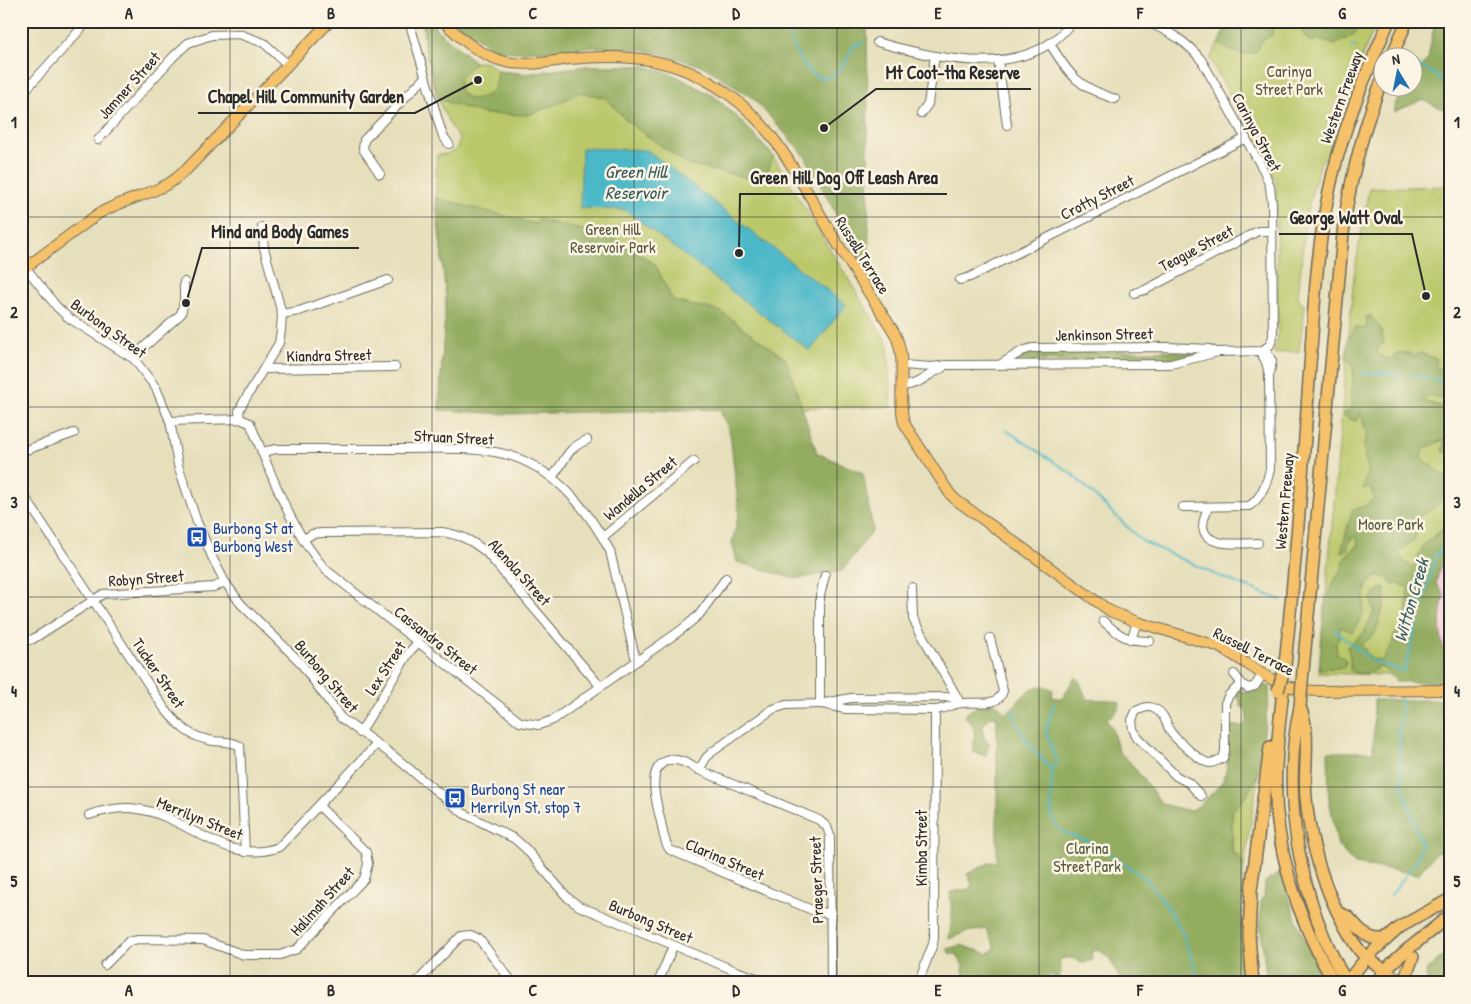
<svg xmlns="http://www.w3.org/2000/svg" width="1471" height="1004" viewBox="0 0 1471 1004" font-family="'Patrick Hand',sans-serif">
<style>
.built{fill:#f6cfd7}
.green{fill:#bac86a;stroke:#727a4a}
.forest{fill:#93ac5e;stroke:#5f6c44}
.water{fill:#4cb8c8;stroke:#3c727a}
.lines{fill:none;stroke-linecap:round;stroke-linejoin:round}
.stream{stroke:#4cb8c8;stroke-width:2}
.minor-casing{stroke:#6c6a5d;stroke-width:10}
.major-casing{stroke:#6c6a5d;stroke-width:12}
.highway-casing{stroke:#6c6a5d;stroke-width:14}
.minor{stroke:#fff;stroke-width:8}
.major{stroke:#f5c16b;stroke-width:10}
.highway{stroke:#f5c16b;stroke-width:11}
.highway-bridge-casing{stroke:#6c6a5d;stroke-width:14;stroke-linecap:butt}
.highway-bridge{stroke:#f5c16b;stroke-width:11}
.grid{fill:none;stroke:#2b2b2b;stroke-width:1;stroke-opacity:0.55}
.labels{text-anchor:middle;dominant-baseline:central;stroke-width:5;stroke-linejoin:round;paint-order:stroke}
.park-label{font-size:16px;fill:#565a3e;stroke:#fcf5e5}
.street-label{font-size:16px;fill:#2b2b2b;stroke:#fcf5e5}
.transit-label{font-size:16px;fill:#164399;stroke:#fcf5e5;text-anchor:start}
.water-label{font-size:18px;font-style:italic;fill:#375c62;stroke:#fcf5e5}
.leader{fill:none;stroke:#2b2b2b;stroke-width:2}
.callout-dot{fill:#2b2b2b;stroke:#fcf5e5;stroke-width:2}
.callout-label{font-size:18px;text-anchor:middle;font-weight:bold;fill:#2b2b2b;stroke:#fcf5e5;stroke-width:5;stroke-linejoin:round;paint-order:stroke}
.neatline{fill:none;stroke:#2b2b2b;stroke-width:2}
.grid-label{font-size:16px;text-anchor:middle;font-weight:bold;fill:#2b2b2b}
</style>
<rect width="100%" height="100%" fill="#fcf5e5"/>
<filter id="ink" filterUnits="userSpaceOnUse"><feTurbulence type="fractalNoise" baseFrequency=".02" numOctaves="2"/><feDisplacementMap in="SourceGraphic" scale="10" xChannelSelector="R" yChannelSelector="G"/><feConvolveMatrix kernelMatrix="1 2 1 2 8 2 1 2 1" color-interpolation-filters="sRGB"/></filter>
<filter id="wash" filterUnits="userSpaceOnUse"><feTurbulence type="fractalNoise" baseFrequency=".0096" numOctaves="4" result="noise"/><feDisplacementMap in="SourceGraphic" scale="20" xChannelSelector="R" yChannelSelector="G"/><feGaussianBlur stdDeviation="1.12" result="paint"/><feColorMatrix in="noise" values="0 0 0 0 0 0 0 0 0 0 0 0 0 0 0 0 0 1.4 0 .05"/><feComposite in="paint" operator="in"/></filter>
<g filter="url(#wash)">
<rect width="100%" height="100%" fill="#e6dfbb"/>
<path class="built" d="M1450,548V676H1420L1437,561Z"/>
<g class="green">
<path d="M426,21L431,23L438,31L475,62L489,63L498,71L526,74L586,66H644L674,75L715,97L743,123L773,156L888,344L891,407L439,410L446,299L436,198L437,155C451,153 455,154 460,140C437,110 425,60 423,24Z"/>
<path d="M1229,21H1377L1345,98L1328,156L1321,161L1306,214L1298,297L1305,306L1299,352L1294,351L1275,354L1274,347L1278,339L1276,181L1210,59Z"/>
<path d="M1450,186V548L1437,561L1420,676L1319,673L1354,275L1369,188Z"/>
<path d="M1258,775L1244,866L1238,855L1232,853V810L1245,798Z"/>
</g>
<g class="forest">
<path d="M426,21L431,23L438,31L475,62L459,79L460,92L470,99C491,97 496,92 498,71L526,74L586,66H644L674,75L715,97L743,123L773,156L768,171L753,179L688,165L628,122L606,98L580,92L559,103L528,115L484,114L438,99L424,43L423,24Z"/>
<path d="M454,21H867L869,276L805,156L754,99L705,67L660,53L635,49L590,47L553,51L513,52L495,49L465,31Z"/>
<path d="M1229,21H1293L1291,25L1285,28L1276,24L1271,36L1261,41L1258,50C1246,60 1230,50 1218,44Z"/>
<path d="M1296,21H1367L1354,34L1335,45L1320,39L1311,42L1306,38Z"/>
<path d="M1433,21H1450V116L1443,109L1422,100L1394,112V105L1406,88H1414V77L1428,59L1434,26Z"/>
<path d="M436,198L536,224L538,219L612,237L655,264L673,301L720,311L786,359L817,453L863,473L873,530L842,571L795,579L737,562L732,543L739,512L730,433L719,409L507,414L439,410L446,299Z"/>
<path d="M1371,315V318C1381,324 1382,332 1384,343L1378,347L1377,354L1389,359C1399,353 1405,350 1415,356L1421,353L1437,359L1435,367L1442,369L1447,366L1450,367V401L1429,395L1423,401L1450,409V451L1442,452L1445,439L1424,449L1421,457L1445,477L1450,474V493L1435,507L1419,517L1415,539L1398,552L1404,562L1413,567L1425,543L1447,526H1450V562L1441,565L1436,583L1444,595C1439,616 1438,638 1447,658L1442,666L1450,669V682H1397L1383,668L1377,667L1376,670C1367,674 1358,676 1350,670V656L1347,647L1364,633L1374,611L1371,599L1376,592L1384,588L1386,599L1375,634L1361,645L1371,658L1382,661L1392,644L1394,635L1401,630L1406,614L1408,588L1399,584L1392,585L1387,577L1376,576L1367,586L1364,599L1363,614L1353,632L1340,627L1339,640L1336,642L1337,653L1346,660L1344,668L1319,669L1324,607L1336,577L1342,569L1345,556L1358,546L1357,536L1350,539L1347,550L1341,552L1352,510L1365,506L1374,498L1370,488L1363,489L1368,468L1365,458L1364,443L1367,433L1360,413L1357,421L1349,419L1343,414L1352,409C1347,392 1362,369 1346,358L1348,336L1351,337L1355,327L1366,329L1367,316Z"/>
<path d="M1037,351H1175L1196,354L1167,361H1015C1018,353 1029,352 1037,351Z"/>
<path d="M1076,677C1081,682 1083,692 1087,699C1099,701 1109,698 1120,702C1120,711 1112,715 1106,719L1112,729L1119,752L1130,762L1162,804L1190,811C1199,807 1220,787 1224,778C1229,765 1229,740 1229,726H1242L1247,722L1246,709L1240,706V701L1236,695L1238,690L1246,692L1258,691L1263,684L1270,687L1258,775L1245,798L1232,811V853L1238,855L1244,866L1242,890V961L1245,983H1122L1109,958L1098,949L1091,953L1092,960L1084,963C1075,959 1069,955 1059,960L1061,971L1059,977H1055L1051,975L1040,979L1033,978L1028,981V983H964L963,966L957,954H950L947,949L961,945L988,954L995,947L986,929L966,932L949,939L952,916L950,892L969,889L972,884L967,874L991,862H997V717L990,716L983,725L984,737L989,743L986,756L973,752C974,736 978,727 964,716C974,706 982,704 996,703L1006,713C1020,703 1032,676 1053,690L1052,697L1061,699C1068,693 1069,683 1076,677Z"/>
<path d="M1374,700H1450V856L1437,852L1418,874L1355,864L1338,846L1329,799L1328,752H1373Z"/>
<path d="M1281,873C1288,894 1294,916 1303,936C1310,952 1321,966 1325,983H1267L1260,923L1261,899L1264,898L1265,882Z"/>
<path d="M1450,951V962L1444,963L1450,966V983H1428L1426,974L1427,969Z"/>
</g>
<path class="water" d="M582,148L647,150L846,305L810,351L625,210L580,208Z"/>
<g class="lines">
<g class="stream">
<path d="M783,21C788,34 799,61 809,71C830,92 847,61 854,45L863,43"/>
<path d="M1351,47H1356"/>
<path d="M1414,62L1436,75L1450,86"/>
<path d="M1361,373H1397"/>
<path d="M1410,374L1431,378L1450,385"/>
<path d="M1006,430L1071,473L1142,541L1221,577L1281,600"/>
<path d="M1335,630L1372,661L1404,671L1436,555L1450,540"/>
<path d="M1012,711L1027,742L1052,771L1051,808L1054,823L1063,832L1091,842L1145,878L1167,906L1184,936L1200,983"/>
<path d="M1052,771L1057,762L1046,731L1054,703"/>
<path d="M1391,895L1418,859L1421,842L1402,785L1399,731L1402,713L1399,693"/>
</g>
</g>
</g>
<g filter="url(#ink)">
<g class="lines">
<g class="minor-casing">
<g id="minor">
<path d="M409,21L440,127L443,136L449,144"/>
<path d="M877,42C936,59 1031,82 1072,21"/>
<path d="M1050,44C1070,76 1078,87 1115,99"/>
<path d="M998,60L1007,125"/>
<path d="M21,95L88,21"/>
<path d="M921,114L928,104L935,56"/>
<path d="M98,140L173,57L188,43L212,35L239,34L264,43L288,65"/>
<path d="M380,174L363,149L364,140L425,77"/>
<path d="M26,268L57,307L69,318L134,359L156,388L170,421L178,465L197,522L213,559L225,582L241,604L299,661L341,718L395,757L463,813L515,839L525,848L568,898L579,906L736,971L771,983"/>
<path d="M960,280L970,277L1246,138"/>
<path d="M1134,293L1145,290L1258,231H1272"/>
<path d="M282,314L299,311L388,280"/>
<path d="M1265,349L1272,361L1270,373"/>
<path d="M134,359L143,348L181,314L184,301V282"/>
<path d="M1001,364L1022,351L1032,348L1169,347L1209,349L1217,352"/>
<path d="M902,365L932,367L946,365L1171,364L1218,352L1261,351L1270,345L1273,336L1272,203L1270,187L1264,171L1202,61C1187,41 1168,31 1145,21"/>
<path d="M264,369L395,367"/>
<path d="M902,386C920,385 926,375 942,368"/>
<path d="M240,419L239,411L243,403L279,343L281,330L282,314L264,248L262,227"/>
<path d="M170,421L240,419L250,423C271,472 290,530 326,570L520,722L539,725L553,720L681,630L699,615L726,578"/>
<path d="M21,450H26L74,433"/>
<path d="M262,452L277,449C320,449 363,449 406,449C437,449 469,447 500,453C551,464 587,507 610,551L636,661"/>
<path d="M552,477C567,460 564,450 587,440"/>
<path d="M21,491L164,708C179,726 189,737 213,741C224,742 231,741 240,746L245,852"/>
<path d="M1183,507L1249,506C1260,500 1268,481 1270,469L1269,374L1266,362L1260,351"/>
<path d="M1208,507C1206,513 1203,520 1203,526C1204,549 1243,543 1258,543"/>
<path d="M603,537L694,461"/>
<path d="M303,540L312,534L322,533L442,532C461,535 471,540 486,552L600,686"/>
<path d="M912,588L913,619L958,699"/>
<path d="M1103,621C1120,636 1127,641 1150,641"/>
<path d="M1131,640L1137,622"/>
<path d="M21,642L33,639L103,594L214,587L225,582"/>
<path d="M1234,674L1243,685L1248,688L1255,686L1262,675"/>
<path d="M820,704V596L825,575"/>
<path d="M822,704L845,709L935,710C945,709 954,703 963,703C977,701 998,708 1003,691L990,638"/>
<path d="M360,733L410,651L418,643"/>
<path d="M699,770L819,820L827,827L830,836L831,983"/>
<path d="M1201,796L1189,783L1176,776L1137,737L1133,729L1132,720L1136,711C1143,708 1148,705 1155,709C1164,713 1166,723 1170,731C1174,738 1201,762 1209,763C1214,763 1219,760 1223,758L1225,751V703L1229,695L1241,684"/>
<path d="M89,815C104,810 121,806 138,809C188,816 225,867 279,847L377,744"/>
<path d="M831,914L812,910L670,850C664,843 663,831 661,822C657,805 644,765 670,760C680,758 691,766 699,770L706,758L712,752L773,709L786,705L820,704L851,698L957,697"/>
<path d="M105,965L129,941L138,939L203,940L244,955H280L297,949L364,879L368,864L366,852L319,806"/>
<path d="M416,983L461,936L471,935L479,939L513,983"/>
<path d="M658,983L673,946"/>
<path d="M733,983L736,971"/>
<path d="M918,983L933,944L934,937L935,710"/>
</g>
</g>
<g class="major-casing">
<g id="major">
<path d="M443,21C460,38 478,54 502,61C524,67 547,62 570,59C630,53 678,58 728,94C776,127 802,184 831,233C851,266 873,299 894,332C909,361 896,393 904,423L950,494L956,500L1110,611L1137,622L1217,646C1256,665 1271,690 1318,691L1450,690"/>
<path d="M21,271L98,214C120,201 146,196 168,184C175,180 181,174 187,169L330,21"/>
</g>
</g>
<g class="highway-casing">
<g id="highway">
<path d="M1391,58L1407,21"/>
<path d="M1285,665C1294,575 1302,485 1308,394C1313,328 1315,261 1328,196C1340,135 1364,78 1389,21"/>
<path d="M1303,671L1344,223C1352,173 1365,122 1384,75"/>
<path d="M1283,691C1280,717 1277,742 1276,768C1272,843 1297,918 1334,983"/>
<path d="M1300,707C1312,733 1303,769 1306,798C1310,842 1323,886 1344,925C1349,934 1354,944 1360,951C1371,964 1389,969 1399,983"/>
<path d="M1300,707C1280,798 1300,902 1347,983"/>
<path d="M1338,913C1342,914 1347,915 1349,918C1361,929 1367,943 1387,938"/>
<path d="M1402,926L1450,899"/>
<path d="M1412,946L1450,915"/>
<path d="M1350,978L1367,957L1399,928"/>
<path d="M1253,983L1249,936L1251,891L1270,747"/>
<path d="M1375,983L1392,963L1409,948"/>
<path d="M1403,983L1413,957"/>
</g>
</g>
<use href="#minor" class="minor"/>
<use href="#major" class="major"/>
<use href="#highway" class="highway"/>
<g class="highway-bridge-casing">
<g id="highway-bridge">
<path d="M1278,691L1285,665"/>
<path d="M1300,707L1303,671"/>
</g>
</g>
<use href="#highway-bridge" class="highway-bridge"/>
</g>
</g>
<path class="grid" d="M230,21V983M432,21V983M634,21V983M837,21V983M1039,21V983M1241,21V983M21,217H1450M21,407H1450M21,597H1450M21,787H1450"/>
<defs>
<g id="bus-square" transform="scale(1.125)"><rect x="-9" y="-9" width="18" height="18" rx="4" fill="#1a4fb4" stroke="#fcf5e5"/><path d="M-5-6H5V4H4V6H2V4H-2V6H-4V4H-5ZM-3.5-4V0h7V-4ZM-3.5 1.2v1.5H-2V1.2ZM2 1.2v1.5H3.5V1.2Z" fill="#fff"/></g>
</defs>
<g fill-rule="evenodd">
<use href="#bus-square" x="197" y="537"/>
<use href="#bus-square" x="455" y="798"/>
</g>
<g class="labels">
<g class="park-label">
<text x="1289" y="71">Carinya<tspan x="1289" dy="18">Street Park</tspan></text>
<text x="613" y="229">Green Hill<tspan x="613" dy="18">Reservoir Park</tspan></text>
<text x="1391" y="524">Moore Park</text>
<text x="1087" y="848">Clarina<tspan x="1087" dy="18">Street Park</tspan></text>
</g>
<g class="street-label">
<text transform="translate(129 85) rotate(-48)">Jamner Street</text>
<text transform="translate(1341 97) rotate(-70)">Western Freeway</text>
<text transform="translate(1257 132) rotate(62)">Carinya Street</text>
<text transform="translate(1097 197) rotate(-27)">Crotty Street</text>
<text transform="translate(1196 248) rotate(-28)">Teague Street</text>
<text transform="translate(863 255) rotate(58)">Russell Terrace</text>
<text transform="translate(109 328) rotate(36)">Burbong Street</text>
<text transform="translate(1104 334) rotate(-1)">Jenkinson Street</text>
<text transform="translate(329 355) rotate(-1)">Kiandra Street</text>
<text transform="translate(454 437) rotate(3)">Struan Street</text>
<text transform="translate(640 488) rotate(-40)">Wandella Street</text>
<text transform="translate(1284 501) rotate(-85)">Western Freeway</text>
<text transform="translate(520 572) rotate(48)">Alenola Street</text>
<text transform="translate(146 578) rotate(-4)">Robyn Street</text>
<text transform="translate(436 640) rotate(38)">Cassandra Street</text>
<text transform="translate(1254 651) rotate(27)">Russell Terrace</text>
<text transform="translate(385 668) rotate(-57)">Lex Street</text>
<text transform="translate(159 673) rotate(56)">Tucker Street</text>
<text transform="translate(327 676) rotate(50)">Burbong Street</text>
<text transform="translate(200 818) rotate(22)">Merrilyn Street</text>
<text transform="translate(921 848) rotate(-90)">Kimba Street</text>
<text transform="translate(725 859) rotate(23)">Clarina Street</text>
<text transform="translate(816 880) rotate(-92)">Praeger Street</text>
<text transform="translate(322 901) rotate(-48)">Halimah Street</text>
<text transform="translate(651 921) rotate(23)">Burbong Street</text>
</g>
<g class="transit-label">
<text x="213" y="528">Burbong St at<tspan x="213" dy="18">Burbong West</tspan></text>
<text x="471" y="789">Burbong St near<tspan x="471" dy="18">Merrilyn St, stop 7</tspan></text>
</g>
<g class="water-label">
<text x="636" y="171">Green Hill<tspan x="636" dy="21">Reservoir</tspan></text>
<text transform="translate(1411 600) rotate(-74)">Witton Creek</text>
</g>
</g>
<path class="leader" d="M824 128L876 89H1031M478 80L415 113H198M739 253L740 194H947M1426 296L1412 234H1279M186 303L202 248H359"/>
<g class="callout-dot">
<circle cx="824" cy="128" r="5"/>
<circle cx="478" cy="80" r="5"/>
<circle cx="739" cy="253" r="5"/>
<circle cx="1426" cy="296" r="5"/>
<circle cx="186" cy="303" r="5"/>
</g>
<g class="callout-label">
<text x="953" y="79">Mt Coot-tha Reserve</text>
<text x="306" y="103">Chapel Hill Community Garden</text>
<text x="844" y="184">Green Hill Dog Off Leash Area</text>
<text x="1346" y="224">George Watt Oval</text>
<text x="280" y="238">Mind and Body Games</text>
</g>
<rect width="1471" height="1004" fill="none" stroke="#fcf5e5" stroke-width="55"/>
<g transform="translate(1398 72) rotate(350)"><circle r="24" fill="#fcf5e5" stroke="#a8a49b"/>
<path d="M0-4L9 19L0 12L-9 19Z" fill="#1f6fb2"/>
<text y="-8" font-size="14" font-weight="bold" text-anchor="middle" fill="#2b2b2b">N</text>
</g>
<rect x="28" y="28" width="1416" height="948" class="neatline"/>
<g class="grid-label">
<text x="129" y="19">A</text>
<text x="331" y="19">B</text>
<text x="533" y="19">C</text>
<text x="736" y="19">D</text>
<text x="938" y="19">E</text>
<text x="1140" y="19">F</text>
<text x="1342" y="19">G</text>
<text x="14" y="128">1</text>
<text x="1457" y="128">1</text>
<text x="14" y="318">2</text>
<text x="1457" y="318">2</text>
<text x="14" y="508">3</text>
<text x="1457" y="508">3</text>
<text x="14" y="697">4</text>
<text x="1457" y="697">4</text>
<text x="14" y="887">5</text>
<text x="1457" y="887">5</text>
<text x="129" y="996">A</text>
<text x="331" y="996">B</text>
<text x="533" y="996">C</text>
<text x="736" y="996">D</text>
<text x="938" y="996">E</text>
<text x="1140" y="996">F</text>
<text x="1342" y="996">G</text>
</g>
</svg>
